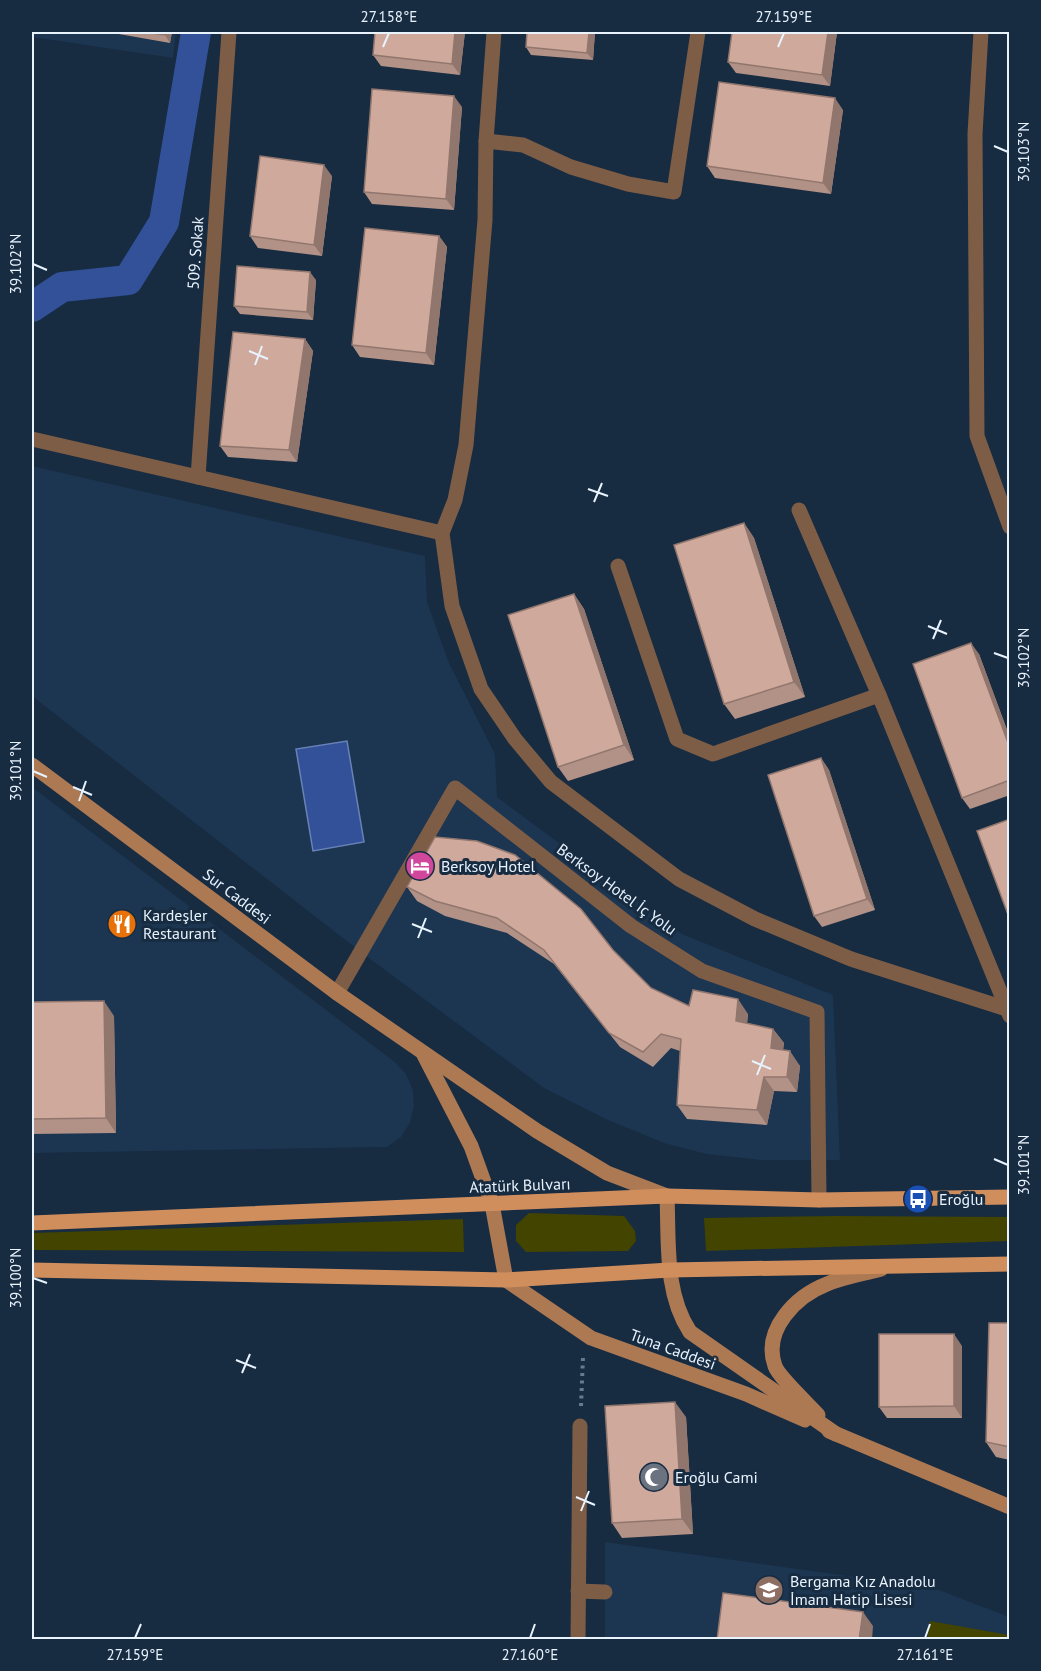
<svg xmlns="http://www.w3.org/2000/svg" width="1041" height="1671" viewBox="0 0 1041 1671" font-family="'PT Sans',sans-serif">
<style>
.built{fill:#1c3550}
.green{fill:#424400}
.water{fill:#325199;stroke:#6982b7;stroke-width:1.5}
.lines{fill:none;stroke-linecap:round;stroke-linejoin:round}
.canal{stroke:#325199;stroke-width:30}
.path{stroke:#697a8b;stroke-width:4;stroke-dasharray:3 4.5;stroke-linecap:butt}
.service{stroke:#7e5d46;stroke-width:15}
.minor{stroke:#7e5d46;stroke-width:15}
.secondary{stroke:#ad7953;stroke-width:15}
.primary{stroke:#d18e5d;stroke-width:15}
.wall{fill:#b29186}
.shaded-wall{fill:#91766d}
.building{fill:#cfa99c;stroke:#91766d;stroke-width:1.5}
.ticks{fill:none;stroke:#e8f3fe;stroke-width:2}
.labels{text-anchor:middle;dominant-baseline:central;stroke-width:6;stroke-linejoin:round;paint-order:stroke}
.street-label{font-size:16px;fill:#e8f3fe;stroke:#172b41}
.poi-label{font-size:16px;fill:#e8f3fe;stroke:#172b41;text-anchor:start}
.neatline{fill:none;stroke:#e8f3fe;stroke-width:2}
.ticks-label{font-size:15px;text-anchor:middle;fill:#e8f3fe}
</style>
<rect width="100%" height="100%" fill="#172b41"/>
<g class="built">
<path d="M32,32H176L173,58L32,37Z"/>
<path d="M32,466L425,556L427,602L449,663L495,754L497,797L682,934L833,995L840,1160H761L706,1154L664,1143L608,1120L544,1088L362,953L32,696Z"/>
<path d="M32,787L395,1062L406,1074L413,1090L414,1106L410,1123L401,1137L387,1147L32,1153Z"/>
<path d="M605,1542L934,1588L1009,1617V1639H605Z"/>
</g>
<g class="green">
<path d="M529,1213L624,1216L635,1231L636,1241L628,1251L526,1252L516,1241V1225Z"/>
<path d="M836,1216L1009,1217V1241L706,1251L704,1218Z"/>
<path d="M463,1219L464,1252L32,1250V1233Z"/>
<path d="M930,1621L1009,1635L1008,1639H927Z"/>
</g>
<path class="water" d="M347,741L364,842L313,851L296,749Z"/>
<g class="lines">
<path class="canal" d="M32,307L62,287L128,280L164,222L196,32"/>
<path class="path" d="M581,1406L583,1357"/>
<g class="service">
<path d="M337,993L455,788L631,926L702,971L817,1012L819,1200"/>
<path d="M578,1591L605,1592"/>
</g>
<g class="minor">
<path d="M698,32L674,192L628,184L571,167L523,145L486,141L485,220L466,445L455,500L442,533L452,606L481,689L515,739L551,782L679,879L755,919L851,959L1010,1010"/>
<path d="M981,32L975,134L977,436L1010,527"/>
<path d="M486,141L494,32"/>
<path d="M32,439L442,533"/>
<path d="M198,477L229,32"/>
<path d="M799,510L879,695L1010,1016"/>
<path d="M618,566L677,739L713,754L879,695"/>
<path d="M578,1640L580,1426"/>
</g>
<g class="secondary">
<path d="M32,765L337,993L537,1131L607,1173L667,1196C669,1241 664,1293 690,1332L836,1434"/>
<path d="M424,1055L471,1146L492,1204L506,1280L591,1338L746,1394L805,1420"/>
<path d="M818,1415C809,1405 778,1376 775,1366C762,1330 796,1296 827,1284C844,1277 863,1274 881,1269"/>
<path d="M829,1431L1010,1507"/>
</g>
<g class="primary">
<path d="M32,1223L667,1196L819,1200L1010,1197"/>
<path d="M32,1270L506,1280L670,1270L1010,1264"/>
</g>
</g>
<g class="wall">
<path d="M112,32H172L170,43L113,33Z"/>
<path d="M375,32H465L460,75L381,66L373,55Z"/>
<path d="M595,32L593,60L531,55L526,47Z"/>
<path d="M732,32H837L830,86L736,73L728,62Z"/>
<path d="M462,107L454,210L372,204L364,192Z"/>
<path d="M843,110L831,194L715,178L707,166Z"/>
<path d="M332,176L322,256L258,248L250,236Z"/>
<path d="M439,236L447,247L434,365L360,357L352,345Z"/>
<path d="M316,280L313,320L240,314L234,306Z"/>
<path d="M305,339L313,351L297,462L228,457L220,446Z"/>
<path d="M744,523L754,538L805,697L735,719L724,704Z"/>
<path d="M574,594L584,609L634,760L568,781L558,767Z"/>
<path d="M979,654L1010,738V795L970,809L962,798Z"/>
<path d="M821,758L829,770L875,910L822,927L814,916Z"/>
<path d="M407,887L613,950L651,988L689,1006L748,1014L747,1023L773,1029L784,1043L783,1050L800,1066L797,1092L774,1091L767,1125L687,1119L677,1105L680,1051L671,1048L653,1067L620,1047L554,964L507,933L445,916L417,901Z"/>
<path d="M32,1002L114,1016L116,1133L32,1134Z"/>
<path d="M1010,1323V1460L996,1457L986,1442Z"/>
<path d="M962,1346V1418H887L879,1407Z"/>
<path d="M686,1417L693,1534L622,1538L612,1523Z"/>
</g>
<g class="shaded-wall">
<path d="M165,32H172L170,43L165,35Z"/>
<path d="M455,32H465L460,75L452,64Z"/>
<path d="M589,32H595L593,60L587,53Z"/>
<path d="M828,32H837L830,86L822,75Z"/>
<path d="M454,96L462,107L454,210L446,199Z"/>
<path d="M835,98L843,110L831,194L823,183Z"/>
<path d="M324,165L332,176L322,256L314,245Z"/>
<path d="M439,236L447,247L434,365L426,353Z"/>
<path d="M310,272L316,280L313,320L307,312Z"/>
<path d="M305,339L313,351L297,462L289,450Z"/>
<path d="M744,523L754,538L805,697L794,682Z"/>
<path d="M574,594L584,609L634,760L624,745Z"/>
<path d="M971,643L979,654L1010,738V748Z"/>
<path d="M821,758L829,770L875,910L867,899Z"/>
<path d="M738,999L748,1014L746,1035L736,1021Z"/>
<path d="M104,1001L114,1016L116,1133L106,1118Z"/>
<path d="M773,1029L784,1043L781,1063L771,1048Z"/>
<path d="M790,1051L800,1066L797,1092L787,1077Z"/>
<path d="M764,1077L774,1091L767,1125L757,1110Z"/>
<path d="M954,1334L962,1346V1418L954,1406Z"/>
<path d="M675,1402L686,1417L693,1534L682,1519Z"/>
<path d="M32,1494V1495L34,1534L32,1531Z"/>
<path d="M863,1612L873,1626L872,1640H859Z"/>
</g>
<g class="building">
<path d="M144,32H165V35Z"/>
<path d="M375,32H455L452,64L373,55Z"/>
<path d="M527,32H589L587,53L526,47Z"/>
<path d="M732,32H828L822,75L728,62Z"/>
<path d="M719,82L835,98L823,183L707,166Z"/>
<path d="M372,89L454,96L446,199L364,192Z"/>
<path d="M260,156L324,165L314,245L250,236Z"/>
<path d="M365,228L439,236L426,353L352,345Z"/>
<path d="M237,266L310,272L307,312L234,306Z"/>
<path d="M233,332L305,339L289,450L220,446Z"/>
<path d="M744,523L794,682L724,704L674,545Z"/>
<path d="M574,594L624,745L558,767L508,615Z"/>
<path d="M971,643L1010,748V780L962,798L913,664Z"/>
<path d="M821,758L867,899L814,916L768,775Z"/>
<path d="M1010,819V920L977,831Z"/>
<path d="M435,837L477,841L515,855L581,909L613,950L651,988L689,1006L693,990L738,999L736,1021L773,1029L771,1048L790,1051L787,1077H764L757,1110L677,1105L681,1039L661,1034L643,1052L609,1033L544,950L497,918L435,901L407,887Z"/>
<path d="M104,1001L106,1118L32,1119V1002Z"/>
<path d="M989,1323H1010V1447L986,1442Z"/>
<path d="M879,1334H954V1406L879,1407Z"/>
<path d="M675,1402L682,1519L612,1523L605,1406Z"/>
<path d="M723,1593L863,1612L859,1640H717Z"/>
</g>
<path class="ticks" d="M383,47L389,33M778,47L784,33M994,146L1008,152M33,264L47,270M249,351L268,359M255,365L262,346M588,489L608,496M594,502L602,483M928,626L947,634M933,639L941,620M994,653L1008,658M33,771L47,777M73,787L92,795M79,801L86,781M412,924L432,932M418,938L426,918M752,1061L771,1069M757,1075L765,1055M994,1159L1008,1165M33,1278L47,1283M236,1360L256,1368M242,1373L250,1354M576,1497L595,1505M581,1511L589,1491M135,1638L141,1624M530,1638L535,1624M925,1638L930,1624"/>
<defs>
<g id="hotel-disc" transform="scale(1.5)"><circle r="9.5" fill="#d1479c" stroke="#172b41"/><path d="M-6-4.5h1.5V1H6V5H4.5V3h-9V5H-6ZM-4 0a1.8 1.8 0 1 1 3.6 0ZM.5 0V-2.5h3Q6-2.5 6 0Z" fill="#fff"/></g>
<g id="restaurant-disc" transform="scale(1.5)"><circle r="9.5" fill="#e8710a" stroke="#172b41"/><path d="M-5-6h1v4h1v-4h1v4h1v-4h1v5L-1.5 .5V6h-2V.5L-5-1ZM5-6V6H3V1.5H1.5Q1.5-4 5-6Z" fill="#fff"/></g>
<g id="bus-disc" transform="scale(1.5)"><circle r="9.5" fill="#1a4fb4" stroke="#172b41"/><path d="M-5-6H5V4H4V6H2V4H-2V6H-4V4H-5ZM-3.5-4V0h7V-4ZM-3.5 1.2v1.5H-2V1.2ZM2 1.2v1.5H3.5V1.2Z" fill="#fff"/></g>
<g id="mosque-disc" transform="scale(1.5)"><circle r="9.5" fill="#6b7280" stroke="#172b41"/><path d="M3.5-4.9A6 6 0 1 0 3.5 4.9A5 5 0 1 1 3.5-4.9Z" fill="#fff"/></g>
<g id="school-disc" transform="scale(1.5)"><circle r="9.5" fill="#8d6e63" stroke="#172b41"/><path d="M0-5L7-2L0 1L-7-2ZM-4 1L0 2.5L4 1V4Q0 6-4 4Z" fill="#fff"/></g>
</defs>
<g fill-rule="evenodd">
<use href="#hotel-disc" x="420" y="866"/>
<use href="#restaurant-disc" x="122" y="924"/>
<use href="#bus-disc" x="918" y="1199"/>
<use href="#mosque-disc" x="654" y="1477"/>
<use href="#school-disc" x="769" y="1590"/>
</g>
<g class="labels">
<g class="street-label">
<text transform="translate(195 253) rotate(-86)">509. Sokak</text>
<text transform="translate(617 889) rotate(36)">Berksoy Hotel İç Yolu</text>
<text transform="translate(237 896) rotate(37)">Sur Caddesi</text>
<text transform="translate(520 1185) rotate(-2)">Atatürk Bulvarı</text>
<text transform="translate(673 1349) rotate(20)">Tuna Caddesi</text>
</g>
<g class="poi-label">
<text x="441" y="866">Berksoy Hotel</text>
<text x="143" y="915">Kardeşler<tspan x="143" dy="18">Restaurant</tspan></text>
<text x="939" y="1199">Eroğlu</text>
<text x="675" y="1477">Eroğlu Cami</text>
<text x="790" y="1581">Bergama Kız Anadolu<tspan x="790" dy="18">İmam Hatip Lisesi</tspan></text>
</g>
</g>
<rect width="1041" height="1671" fill="none" stroke="#172b41" stroke-width="66"/>
<rect x="33" y="33" width="975" height="1605" class="neatline"/>
<g class="ticks-label">
<text x="389" y="22">27.158°E</text>
<text x="784" y="22">27.159°E</text>
<text transform="translate(1024 152) rotate(-90)" y="5">39.103°N</text>
<text transform="translate(16 264) rotate(-90)" y="5">39.102°N</text>
<text transform="translate(1024 658) rotate(-90)" y="5">39.102°N</text>
<text transform="translate(16 771) rotate(-90)" y="5">39.101°N</text>
<text transform="translate(1024 1165) rotate(-90)" y="5">39.101°N</text>
<text transform="translate(16 1278) rotate(-90)" y="5">39.100°N</text>
<text x="135" y="1660">27.159°E</text>
<text x="530" y="1660">27.160°E</text>
<text x="925" y="1660">27.161°E</text>
</g>
</svg>
